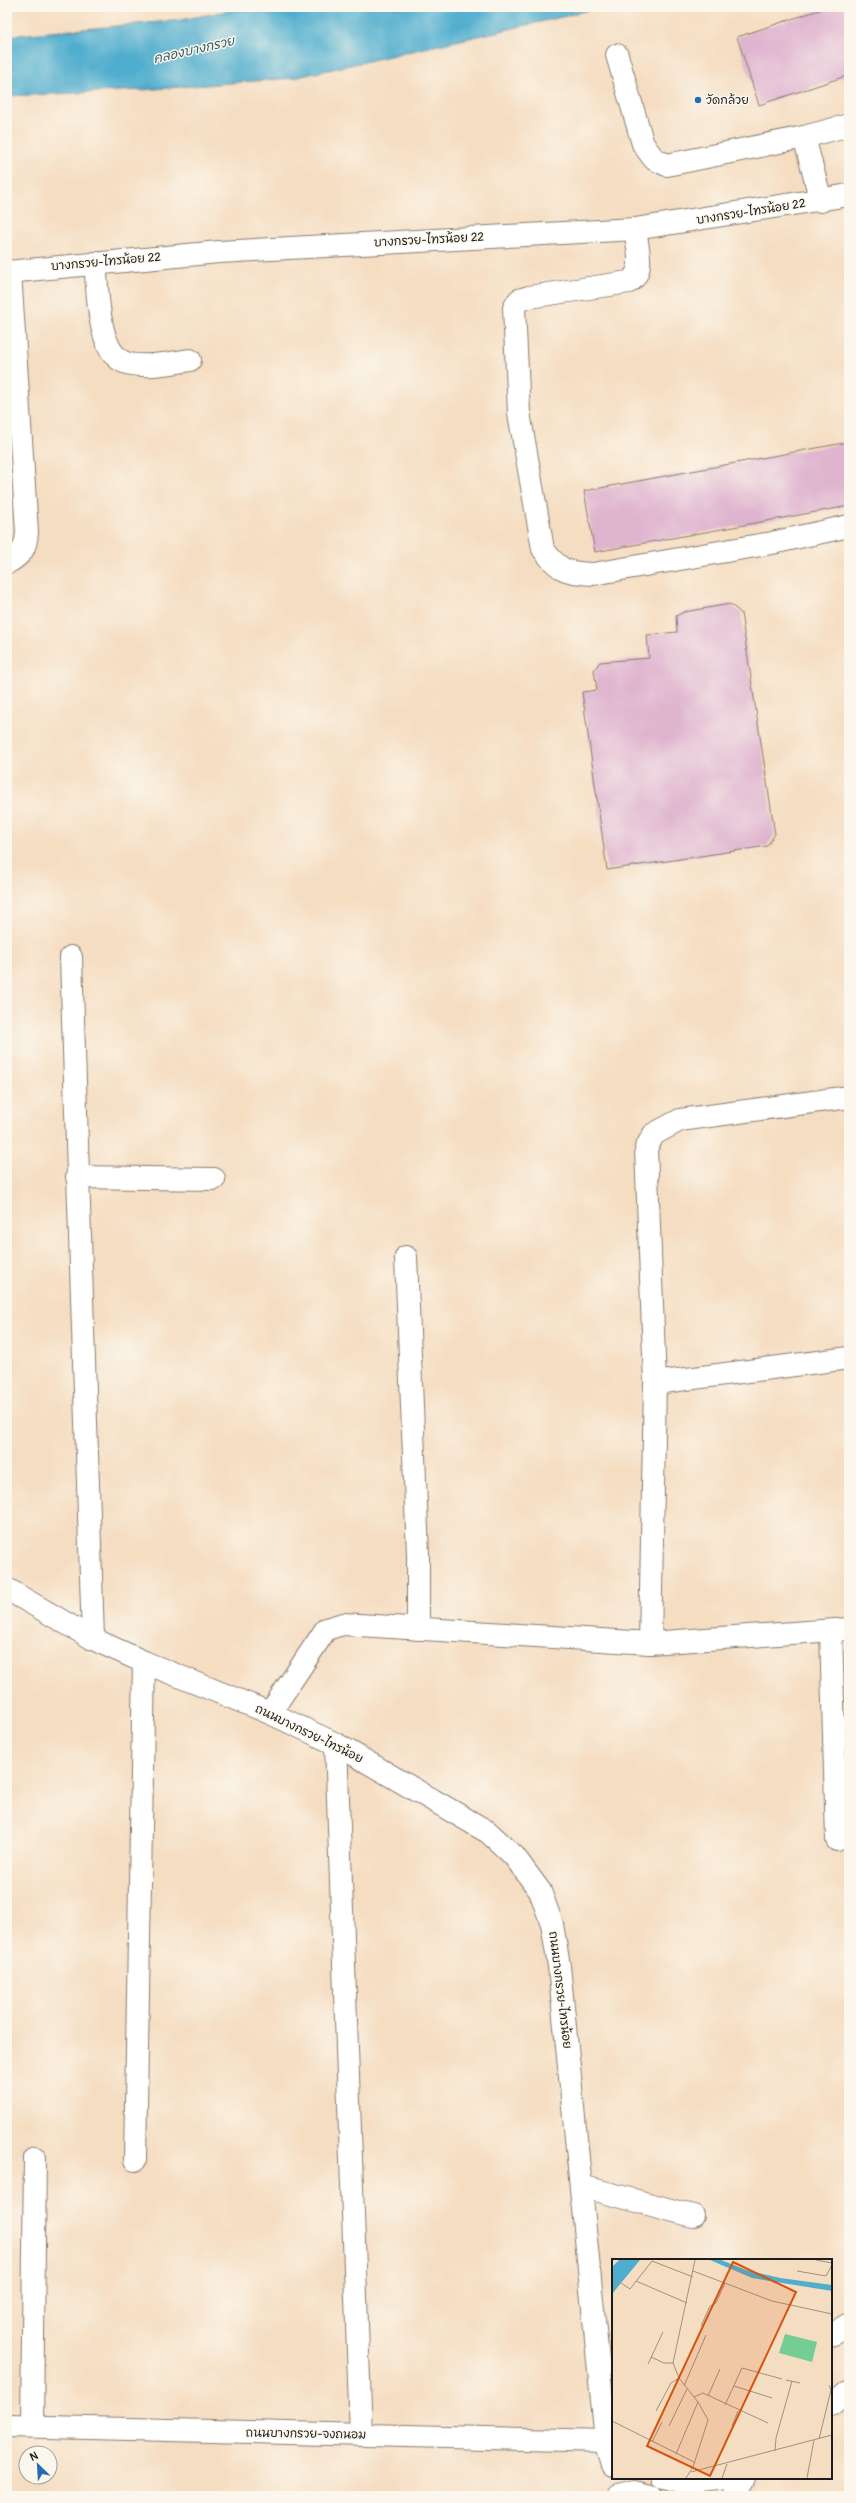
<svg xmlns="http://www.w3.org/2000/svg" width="856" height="2503" viewBox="0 0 856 2503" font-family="Pangolin,'Playpen Sans Thai',sans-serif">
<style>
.water{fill:#4fadce;stroke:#366475}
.building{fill:#dfb4cf}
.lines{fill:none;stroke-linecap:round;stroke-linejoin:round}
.minor-casing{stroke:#887c6e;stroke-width:24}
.major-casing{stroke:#887c6e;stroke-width:24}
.minor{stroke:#fff;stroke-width:22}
.major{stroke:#fff;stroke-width:22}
.poi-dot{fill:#1f6fb2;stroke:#fbf7ec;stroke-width:1.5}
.labels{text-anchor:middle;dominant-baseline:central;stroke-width:3;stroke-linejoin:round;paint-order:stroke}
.poi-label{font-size:12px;fill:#1c1c1c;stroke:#fbf7ec;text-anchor:start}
.street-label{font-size:12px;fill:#1c1c1c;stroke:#fbf7ec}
.water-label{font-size:13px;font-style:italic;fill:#335d6c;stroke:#fbf7ec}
.inset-road{fill:none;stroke:#9e907f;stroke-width:1}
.view{fill:#d4530e;fill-opacity:0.15;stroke:#d4530e;stroke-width:2}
.inset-edge{fill:none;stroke:#1c1c1c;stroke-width:2}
</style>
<rect width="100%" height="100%" fill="#fbf7ec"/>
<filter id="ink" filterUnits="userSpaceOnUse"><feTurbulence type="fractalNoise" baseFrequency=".025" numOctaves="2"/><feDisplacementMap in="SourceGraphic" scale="8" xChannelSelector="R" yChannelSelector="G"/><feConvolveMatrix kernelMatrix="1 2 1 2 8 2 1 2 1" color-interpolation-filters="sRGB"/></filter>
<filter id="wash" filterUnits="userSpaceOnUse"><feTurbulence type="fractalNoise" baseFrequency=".012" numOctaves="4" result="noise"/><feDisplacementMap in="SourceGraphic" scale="16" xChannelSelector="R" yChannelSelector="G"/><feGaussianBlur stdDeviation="0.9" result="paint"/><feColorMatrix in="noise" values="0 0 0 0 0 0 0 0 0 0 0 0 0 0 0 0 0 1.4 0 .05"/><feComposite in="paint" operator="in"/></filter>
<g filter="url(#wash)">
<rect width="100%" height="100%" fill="#f5ddc1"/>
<path class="water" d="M247,7H599L562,17L293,78L142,90L7,96V36L181,20Z"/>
<g id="blocks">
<g class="building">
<path d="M828,7H844L849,22V75L759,105L737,37Z"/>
<path d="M849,442V506L595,552L584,491Z"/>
<path d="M730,604L741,613L775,834L767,846L607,870L582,692L597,690L594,670L600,662L649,658L647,635L677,632L676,616L684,612Z"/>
</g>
</g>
</g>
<g filter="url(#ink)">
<use href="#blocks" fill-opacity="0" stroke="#887c6e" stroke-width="1"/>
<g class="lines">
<g class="minor-casing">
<g id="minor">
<path d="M617,55L643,144L654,159L667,165L804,137L821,201"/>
<path d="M804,137L849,125"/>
<path d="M635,229C637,247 646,271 629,282L529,297L519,300L514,308L519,413L543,549C559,571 567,573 593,574L772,543L849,526"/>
<path d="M95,263C98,289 97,344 120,360C134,370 173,363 190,360"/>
<path d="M7,272L219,252L635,229L849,195"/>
<path d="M7,563C22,555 26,548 27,532L10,272"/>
<path d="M71,957L93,1639"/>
<path d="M77,1177L214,1179"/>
<path d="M406,1257L418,1555V1629"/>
<path d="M655,1383L849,1358"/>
<path d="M831,1632L837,1840"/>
<path d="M650,1643L655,1383L646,1148L654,1134L680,1120L849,1097"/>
<path d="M270,1713L326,1629L343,1624L650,1643L849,1629"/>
<path d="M336,1744L361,2435"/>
<path d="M135,2160L144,1662"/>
<path d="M581,2186L693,2216"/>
<path d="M831,2335L849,2324"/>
<path d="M7,2426L606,2441"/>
<path d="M32,2426L35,2158"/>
</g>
</g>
<g class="major-casing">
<g id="major">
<path d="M7,1589L93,1639L144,1662L270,1713L336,1744L488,1832L514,1856L540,1891L552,1924L559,1966L606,2441L613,2466"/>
<path d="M831,2406L849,2391"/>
<path d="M663,2478L681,2483L728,2478"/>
<path d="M619,2496L634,2492L650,2496"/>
<path d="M734,2496L744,2478"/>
</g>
</g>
<use href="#minor" class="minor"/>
<use href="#major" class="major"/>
</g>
</g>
<circle class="poi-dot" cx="698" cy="100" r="4"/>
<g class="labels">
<g class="poi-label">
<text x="706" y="100">วัดกล้วย</text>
</g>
<g class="street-label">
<text transform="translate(751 212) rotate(-9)">บางกรวย-ไทรน้อย 22</text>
<text transform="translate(429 240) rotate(-3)">บางกรวย-ไทรน้อย 22</text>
<text transform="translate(106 262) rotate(-5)">บางกรวย-ไทรน้อย 22</text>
<text transform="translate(309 1734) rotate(26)">ถนนบางกรวย-ไทรน้อย</text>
<text transform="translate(560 1990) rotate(83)">ถนนบางกรวย-ไทรน้อย</text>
<text transform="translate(306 2434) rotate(1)">ถนนบางกรวย-จงถนอม</text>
</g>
<g class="water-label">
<text transform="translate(194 50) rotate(-13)">คลองบางกรวย</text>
</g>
</g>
<g transform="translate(612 2259)">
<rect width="220" height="220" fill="#f5ddc1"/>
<path d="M173,75L205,83L200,103L167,94Z" fill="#73cd94"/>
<path d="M7,1H28L0,35V8ZM98,1H109L134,11L168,19L220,26V32L140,19Z" fill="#4fadce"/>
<path class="inset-road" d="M204,1L220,4M81,12L160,42L220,55M185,12L214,17L220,6M0,18L18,30L40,2L81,18M24,22L75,44M89,67L98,47L104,44L113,24M39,98L52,104H61M36,105L51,73M174,121L188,124M72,127L94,76M122,127L160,139M96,137L108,110M82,138L91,134L156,164M113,146L130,109L170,120M44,152L59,124L67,119M0,162L82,203M57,167L75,130M120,167L126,152M207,180L219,131L217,126M40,183L50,163M163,192L164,179L180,122M64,195L86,143M79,213L220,176M74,219L81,208L96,161L86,143L67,119L61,104L83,1M110,219L115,205M195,219L202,181"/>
<path class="view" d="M121,3L184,33L98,217L35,187Z"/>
<rect width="220" height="220" class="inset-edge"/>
</g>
<rect width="856" height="2503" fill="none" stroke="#fbf7ec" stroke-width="24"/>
<g transform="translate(38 2465) rotate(335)"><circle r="19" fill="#fbf7ec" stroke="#a29f99"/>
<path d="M0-3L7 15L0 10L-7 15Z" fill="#1f6fb2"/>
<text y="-6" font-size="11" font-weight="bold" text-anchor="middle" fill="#1c1c1c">N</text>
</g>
</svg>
